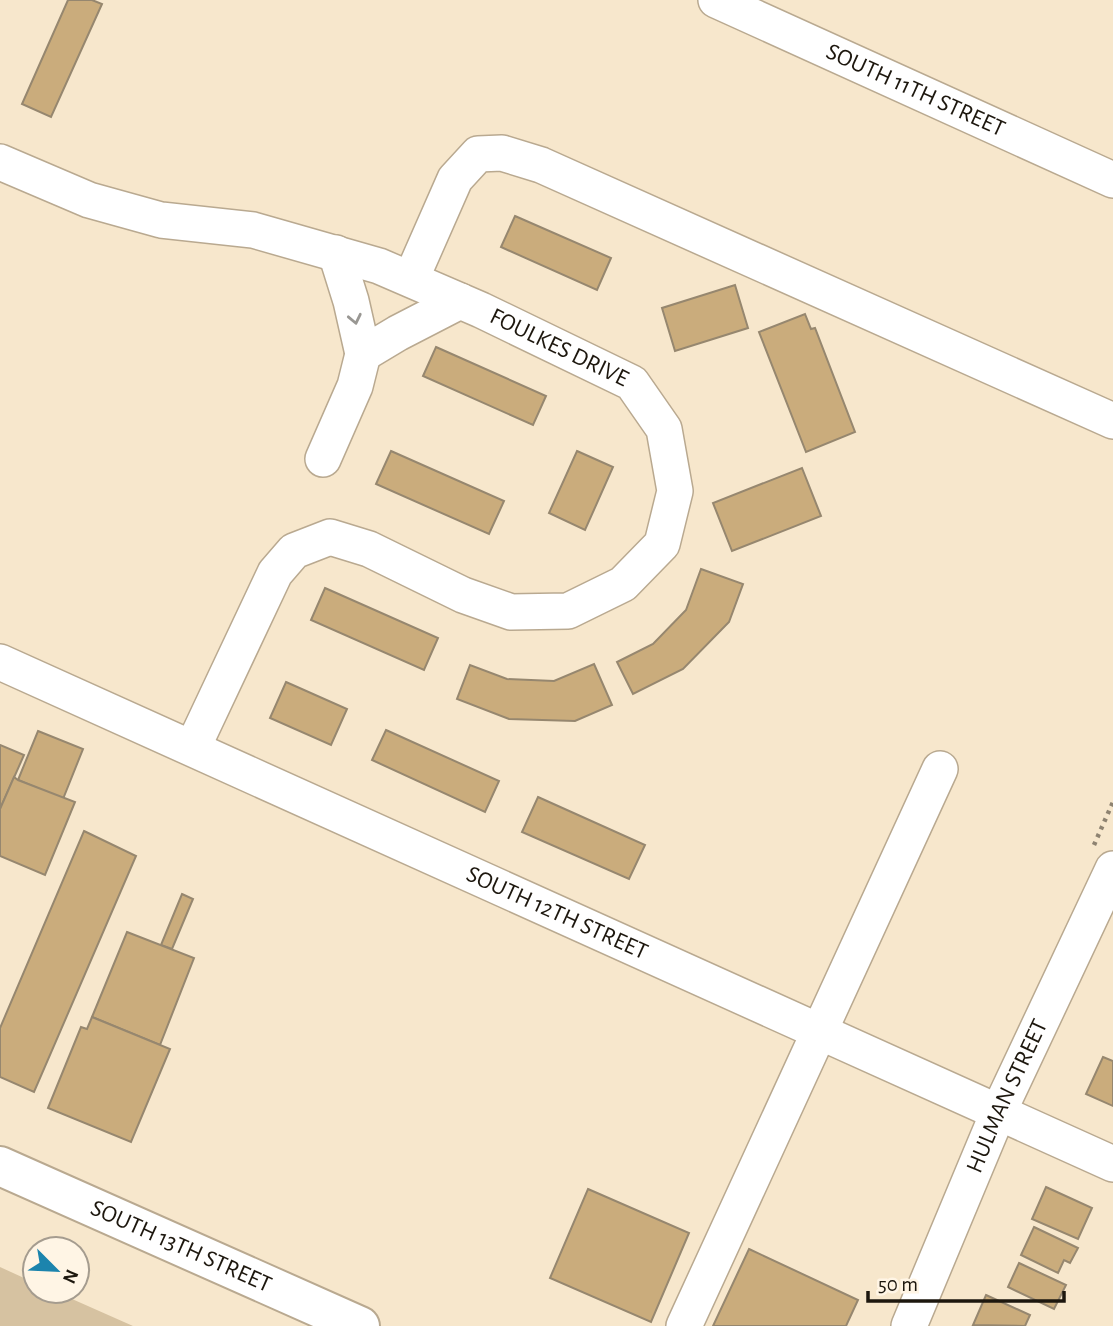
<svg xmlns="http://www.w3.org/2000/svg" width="1113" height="1326" viewBox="0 0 1113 1326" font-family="'Alegreya Sans',sans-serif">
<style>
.green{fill:#d6c2a1}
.building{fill:#caac7c;stroke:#96876f;stroke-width:2}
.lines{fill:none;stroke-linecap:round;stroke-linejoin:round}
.minor-casing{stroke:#b9a990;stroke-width:38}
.major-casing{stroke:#b9a990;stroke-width:42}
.path{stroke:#8e8371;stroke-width:4.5;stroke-dasharray:3.5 5;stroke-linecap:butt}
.minor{stroke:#fff;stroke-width:35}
.major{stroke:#fff;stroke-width:38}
.oneway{stroke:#999793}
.labels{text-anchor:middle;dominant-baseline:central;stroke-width:7;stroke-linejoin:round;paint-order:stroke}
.street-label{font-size:24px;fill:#1d170e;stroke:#fff5e5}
</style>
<rect width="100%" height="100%" fill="#f7e7cc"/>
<path class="green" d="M0,1267L35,1283V1291H54L133,1326H0Z"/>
<g class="building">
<path d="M68,0H92L102,4L51,117L22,104Z"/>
<path d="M515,216L611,258L597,290L501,247Z"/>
<path d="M735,285L748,328L675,351L662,308Z"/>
<path d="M805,314L811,329L815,328L855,432L806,452L759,332Z"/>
<path d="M436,347L546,396L533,425L423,376Z"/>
<path d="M391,451L504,501L489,534L376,484Z"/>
<path d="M577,451L613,467L585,530L549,513Z"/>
<path d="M802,468L821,516L732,551L713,503Z"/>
<path d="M701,569L743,584L729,622L683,669L633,694L617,662L653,644L686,610Z"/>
<path d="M325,588L438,638L424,670L311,620Z"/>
<path d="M594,664L612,705L575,721L509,719L457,699L470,665L507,679L554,681Z"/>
<path d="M286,682L347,709L331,745L270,718Z"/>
<path d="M386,730L499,781L485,812L372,760Z"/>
<path d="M38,731L83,749L63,799L18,780Z"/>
<path d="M0,745L24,755L0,809Z"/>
<path d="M14,777L18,780L75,802L45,875L0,856V809Z"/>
<path d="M538,797L645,845L629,879L522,832Z"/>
<path d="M84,831L136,856L34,1092L0,1077V1028Z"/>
<path d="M182,894L193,899L172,949L161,945Z"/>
<path d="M127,932L194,958L160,1045L92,1017Z"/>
<path d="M92,1017L170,1049L131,1142L48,1108L81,1027L87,1029Z"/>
<path d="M1103,1057L1113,1061V1106L1086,1094Z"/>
<path d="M1046,1187L1092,1208L1078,1239L1032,1219Z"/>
<path d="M588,1189L689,1233L651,1322L550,1278Z"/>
<path d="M1034,1227L1078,1248L1070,1263L1064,1260L1058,1273L1021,1255Z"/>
<path d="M749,1249L858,1300L846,1326H713Z"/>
<path d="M1019,1263L1066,1285L1054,1309L1008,1287Z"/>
<path d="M986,1295L1030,1315L1025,1326L973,1325Z"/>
</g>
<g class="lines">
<g class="minor-casing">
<g id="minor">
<path id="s1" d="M716,0L1113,180"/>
<path id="s2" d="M0,162L89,200L161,220L253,230L379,266L481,310L632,383L664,429L675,491L662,544L623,584L568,611L511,612L463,595L369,549L330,537L294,551L275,573L193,747"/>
<path d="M336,253L351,301L363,354L398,333L460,301"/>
<path d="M411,279L455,179L478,154L502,153L541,165L1113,421"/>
<path d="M323,459L355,386L363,354"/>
<path id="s3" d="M0,662L1113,1164"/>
<path d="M684,1326L940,769"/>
<path id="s4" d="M909,1326L998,1113L1113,869"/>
</g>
</g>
<g class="major-casing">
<g id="major">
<path id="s5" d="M0,1166L360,1326"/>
</g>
</g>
<path class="path" d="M1094,845L1113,802"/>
<use href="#minor" class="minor"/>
<use href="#major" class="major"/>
</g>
<defs><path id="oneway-chevron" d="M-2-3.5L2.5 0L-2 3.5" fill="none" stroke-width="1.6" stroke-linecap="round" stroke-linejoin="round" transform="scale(1.75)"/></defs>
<use class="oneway" href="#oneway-chevron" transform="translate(355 319) rotate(78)"/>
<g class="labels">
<g class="street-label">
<text stroke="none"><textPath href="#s1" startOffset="219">SOUTH 11TH STREET</textPath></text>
<text stroke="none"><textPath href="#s2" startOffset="593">FOULKES DRIVE</textPath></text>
<text stroke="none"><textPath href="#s3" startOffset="611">SOUTH 12TH STREET</textPath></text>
<text stroke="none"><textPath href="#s4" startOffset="250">HULMAN STREET</textPath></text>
<text stroke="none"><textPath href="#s5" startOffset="198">SOUTH 13TH STREET</textPath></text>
</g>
</g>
<g transform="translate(56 1270) rotate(114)"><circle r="33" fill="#fff5e5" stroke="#a59c8f" stroke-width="2"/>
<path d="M0-5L12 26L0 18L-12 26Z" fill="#1c84ad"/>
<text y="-10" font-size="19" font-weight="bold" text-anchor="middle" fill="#1d170e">N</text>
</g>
<path d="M868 1291v10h196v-10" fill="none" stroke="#1d170e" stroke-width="3.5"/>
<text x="878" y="1291" font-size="21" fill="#1d170e" stroke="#fff5e5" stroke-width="5" paint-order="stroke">50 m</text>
</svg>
